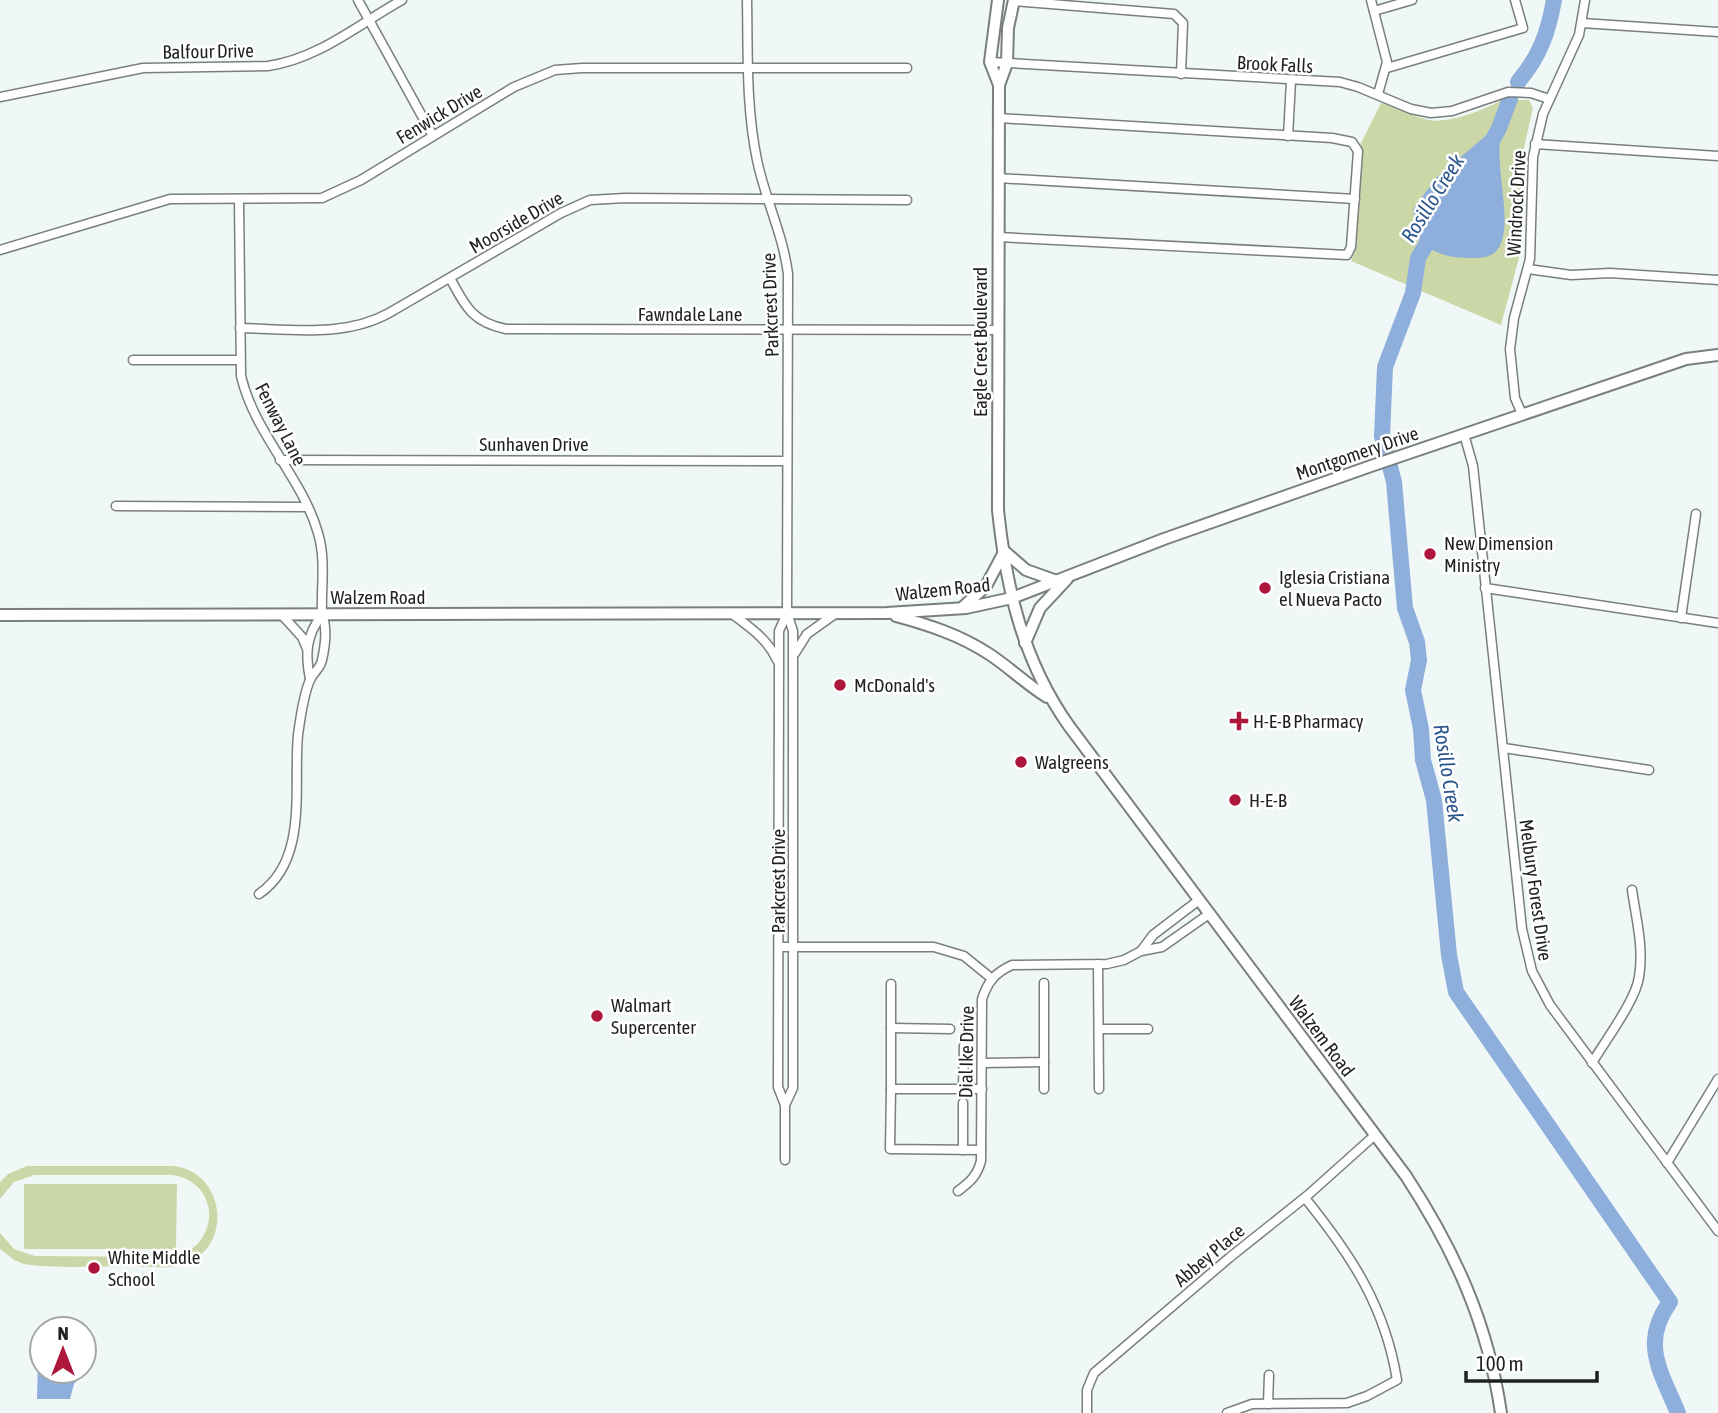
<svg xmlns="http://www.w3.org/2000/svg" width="1718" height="1413" viewBox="0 0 1718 1413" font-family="'Asap Condensed',sans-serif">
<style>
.green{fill:#ccd7a8}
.water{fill:#8eafdb}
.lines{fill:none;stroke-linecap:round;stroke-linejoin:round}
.river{stroke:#8eafdb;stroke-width:16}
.minor-casing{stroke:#787f7e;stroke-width:11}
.secondary-casing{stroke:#787f7e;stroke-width:14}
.minor{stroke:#fff;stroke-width:8}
.secondary{stroke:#fff;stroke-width:10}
.poi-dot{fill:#ac173b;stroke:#fff;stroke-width:2.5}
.labels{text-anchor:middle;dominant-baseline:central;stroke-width:5;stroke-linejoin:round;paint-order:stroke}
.street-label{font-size:19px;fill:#1f2221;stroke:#fff}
.poi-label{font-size:19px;fill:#1f2221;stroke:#fff;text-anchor:start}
.water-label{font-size:21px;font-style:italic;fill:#2b558d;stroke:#fff}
</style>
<rect width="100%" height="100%" fill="#f0f8f7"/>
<g class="green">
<path d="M1503,99L1529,100L1533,108L1523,152L1520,254L1501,325L1351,261L1356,249L1360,145L1381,103C1397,107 1412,116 1429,120C1447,124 1488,109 1503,99Z"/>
<path d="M27,1166H173C224,1171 235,1244 186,1264C169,1270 146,1266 127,1266C94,1266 58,1269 24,1264L14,1260L0,1249V1233L14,1249L35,1256L172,1257C221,1248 222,1182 172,1175H34L14,1182L0,1199V1182L8,1174Z"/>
<path d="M24,1184H177L176,1249H24Z"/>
</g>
<g class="water">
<path d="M1495,128H1499L1502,133C1492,162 1516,227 1497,250C1491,258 1480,258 1471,258C1461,258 1449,257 1439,253C1426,248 1418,240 1412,228L1415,222L1413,209L1437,177Z"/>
<path d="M42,1353V1371H84V1360L88,1367L74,1384L70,1399H37L38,1356Z"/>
</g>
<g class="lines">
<g class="river">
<path d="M1518,82C1540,56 1548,33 1554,0"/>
<path d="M1490,145L1499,128L1510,99"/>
<path d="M1436,228L1418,258L1413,293L1385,367L1382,436L1394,482L1405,608L1417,642L1419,660L1413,690L1421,729L1423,760L1434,800L1449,955L1456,992L1670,1302C1640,1343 1661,1372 1678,1413"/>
</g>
<g class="minor-casing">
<g id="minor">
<path d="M358,0L433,136"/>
<path d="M747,0C748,54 746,107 757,160C765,199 783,234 788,274L787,613L793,631V1088L785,1105"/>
<path d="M1371,0L1387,62L1378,94"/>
<path d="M1014,1L1174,14L1183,23L1181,74"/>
<path d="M1374,11L1412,0"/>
<path d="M1582,23L1718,32"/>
<path d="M990,62L1340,82L1358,87L1411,109L1431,113L1452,111L1508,92L1531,93L1549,99"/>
<path d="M1387,68L1523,28L1515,0"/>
<path d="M0,97L143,68L268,66C318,59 359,24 402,0"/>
<path d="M1288,136L1291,81"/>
<path d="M1535,144L1718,156"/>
<path d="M998,178L1355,199"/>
<path d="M239,199L241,376C255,435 302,477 318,533C326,560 321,585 322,612C323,618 325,623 325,628C326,637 324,651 322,660C321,667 315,671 311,678C304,691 300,720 298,735C293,786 309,860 259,894"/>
<path d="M998,237L1347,255L1351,247L1358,151L1352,142L1332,138L999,118"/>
<path d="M0,250L170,199L322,198L361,180L514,87L555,70L582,68H907"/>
<path d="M1528,269L1571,275L1610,273L1718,280"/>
<path d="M450,278C465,306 472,322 506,329L997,330"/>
<path d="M240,328C289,329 344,338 389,313L561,213L590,200L625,198L907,200"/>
<path d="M133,360H239"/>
<path d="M1522,414L1515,398L1510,349L1514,318L1530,259L1533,157L1543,114L1579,35L1585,0"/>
<path d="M1464,434L1473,466L1522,929L1532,971L1550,1005L1718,1231"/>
<path d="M280,460L787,461"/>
<path d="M116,506L307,507"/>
<path d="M1485,588L1718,623"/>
<path d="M731,613C749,627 767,638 777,660"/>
<path d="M282,615L302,637L307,649"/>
<path d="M1681,618L1696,514"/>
<path d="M795,653L807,634L835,614"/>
<path d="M310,679C305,654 306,635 322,615"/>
<path d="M1504,748L1649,770"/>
<path d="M779,947H934L964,956L991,978"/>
<path d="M1141,951L1153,935L1199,900"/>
<path d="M1098,964L1099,1089"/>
<path d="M891,984V1089H982"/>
<path d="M891,1028L950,1029"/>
<path d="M1099,1029H1148"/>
<path d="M1044,1062V1089"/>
<path d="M982,1063L1044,1062V983"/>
<path d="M1592,1063C1605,1041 1636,1000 1639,977C1644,948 1636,918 1632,890"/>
<path d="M891,1089L890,1149L981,1150"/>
<path d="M963,1089L964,1046"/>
<path d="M963,1103V1150"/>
<path d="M785,1160V1105L778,1087L779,666V631L787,613"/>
<path d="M1667,1163L1718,1079"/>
<path d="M958,1191C970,1182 977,1176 981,1161L982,999C988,981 995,973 1012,965L1107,964L1124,960L1141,951L1162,947L1209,914"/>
<path d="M1268,1404L1269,1375"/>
<path d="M1087,1413V1390L1094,1373L1229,1258L1308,1195L1375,1135"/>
<path d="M1227,1413L1252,1404L1347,1403L1367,1396L1397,1380C1385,1306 1351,1255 1305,1198"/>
</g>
</g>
<g class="secondary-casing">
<g id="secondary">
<path d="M998,0L990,62L999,85"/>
<path d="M1014,0L1008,28L1007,63L999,85L998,510C1006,588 1023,661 1069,726L1406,1176C1455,1251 1488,1324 1501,1413"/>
<path d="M1003,550L1026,570L1057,581"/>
<path d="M963,607L986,586L1003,554"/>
<path d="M0,615L887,613L966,608L1012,598L1164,539L1371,466L1686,359L1718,355"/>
<path d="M896,616C929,625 960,635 989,654C1009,667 1026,684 1047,697"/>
<path d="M1025,643L1040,608L1067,579"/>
</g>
</g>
<use href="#minor" class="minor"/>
<use href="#secondary" class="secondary"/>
</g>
<g class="poi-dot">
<circle cx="1430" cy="554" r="7"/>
<circle cx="1265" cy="588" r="7"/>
<circle cx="840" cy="685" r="7"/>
<path d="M1235.5 710.5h7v7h7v7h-7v7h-7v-7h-7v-7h7z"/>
<circle cx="1021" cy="762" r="7"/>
<circle cx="1235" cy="800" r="7"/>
<circle cx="597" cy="1016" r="7"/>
<circle cx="94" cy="1268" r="7"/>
</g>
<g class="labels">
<g class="street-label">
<text transform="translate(208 51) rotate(-1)">Balfour Drive</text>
<text transform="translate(1275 64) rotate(3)">Brook Falls</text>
<text transform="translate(439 114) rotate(-31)">Fenwick Drive</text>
<text transform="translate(1516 203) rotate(-87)">Windrock Drive</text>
<text transform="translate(516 222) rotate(-30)">Moorside Drive</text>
<text transform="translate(770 305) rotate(-92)">Parkcrest Drive</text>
<text x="690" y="314">Fawndale Lane</text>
<text transform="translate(980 342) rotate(-90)">Eagle Crest Boulevard</text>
<text transform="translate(281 424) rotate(63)">Fenway Lane</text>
<text x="534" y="444">Sunhaven Drive</text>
<text transform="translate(1357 453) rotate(-19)">Montgomery Drive</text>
<text transform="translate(943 589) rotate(-6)">Walzem Road</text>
<text x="378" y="597">Walzem Road</text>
<text transform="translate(778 881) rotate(-90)">Parkcrest Drive</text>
<text transform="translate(1536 890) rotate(82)">Melbury Forest Drive</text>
<text transform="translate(1322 1036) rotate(53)">Walzem Road</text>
<text transform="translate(966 1052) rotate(-89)">Dial Ike Drive</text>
<text transform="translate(1209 1255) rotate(-40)">Abbey Place</text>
</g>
<g class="poi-label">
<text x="1444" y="543">New Dimension<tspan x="1444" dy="22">Ministry</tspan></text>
<text x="1279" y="577">Iglesia Cristiana<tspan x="1279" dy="22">el Nueva Pacto</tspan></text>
<text x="854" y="685">McDonald's</text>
<text x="1253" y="721">H-E-B Pharmacy</text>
<text x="1035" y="762">Walgreens</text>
<text x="1249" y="800">H-E-B</text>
<text x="611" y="1005">Walmart<tspan x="611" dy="22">Supercenter</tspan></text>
<text x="108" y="1257">White Middle<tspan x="108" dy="22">School</tspan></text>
</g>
<g class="water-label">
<text transform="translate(1432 198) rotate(-58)">Rosillo Creek</text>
<text transform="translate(1449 773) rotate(81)">Rosillo Creek</text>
</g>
</g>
<g transform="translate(63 1350)"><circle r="33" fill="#ffffff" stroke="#a5a7a6" stroke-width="2"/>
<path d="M0-5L12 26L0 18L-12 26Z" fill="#ac173b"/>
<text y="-10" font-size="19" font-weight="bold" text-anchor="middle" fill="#1f2221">N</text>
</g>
<path d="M1466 1371v10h131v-10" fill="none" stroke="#1f2221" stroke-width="3.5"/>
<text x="1476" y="1371" font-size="21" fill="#1f2221" stroke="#ffffff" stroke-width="5" paint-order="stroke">100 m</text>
</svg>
